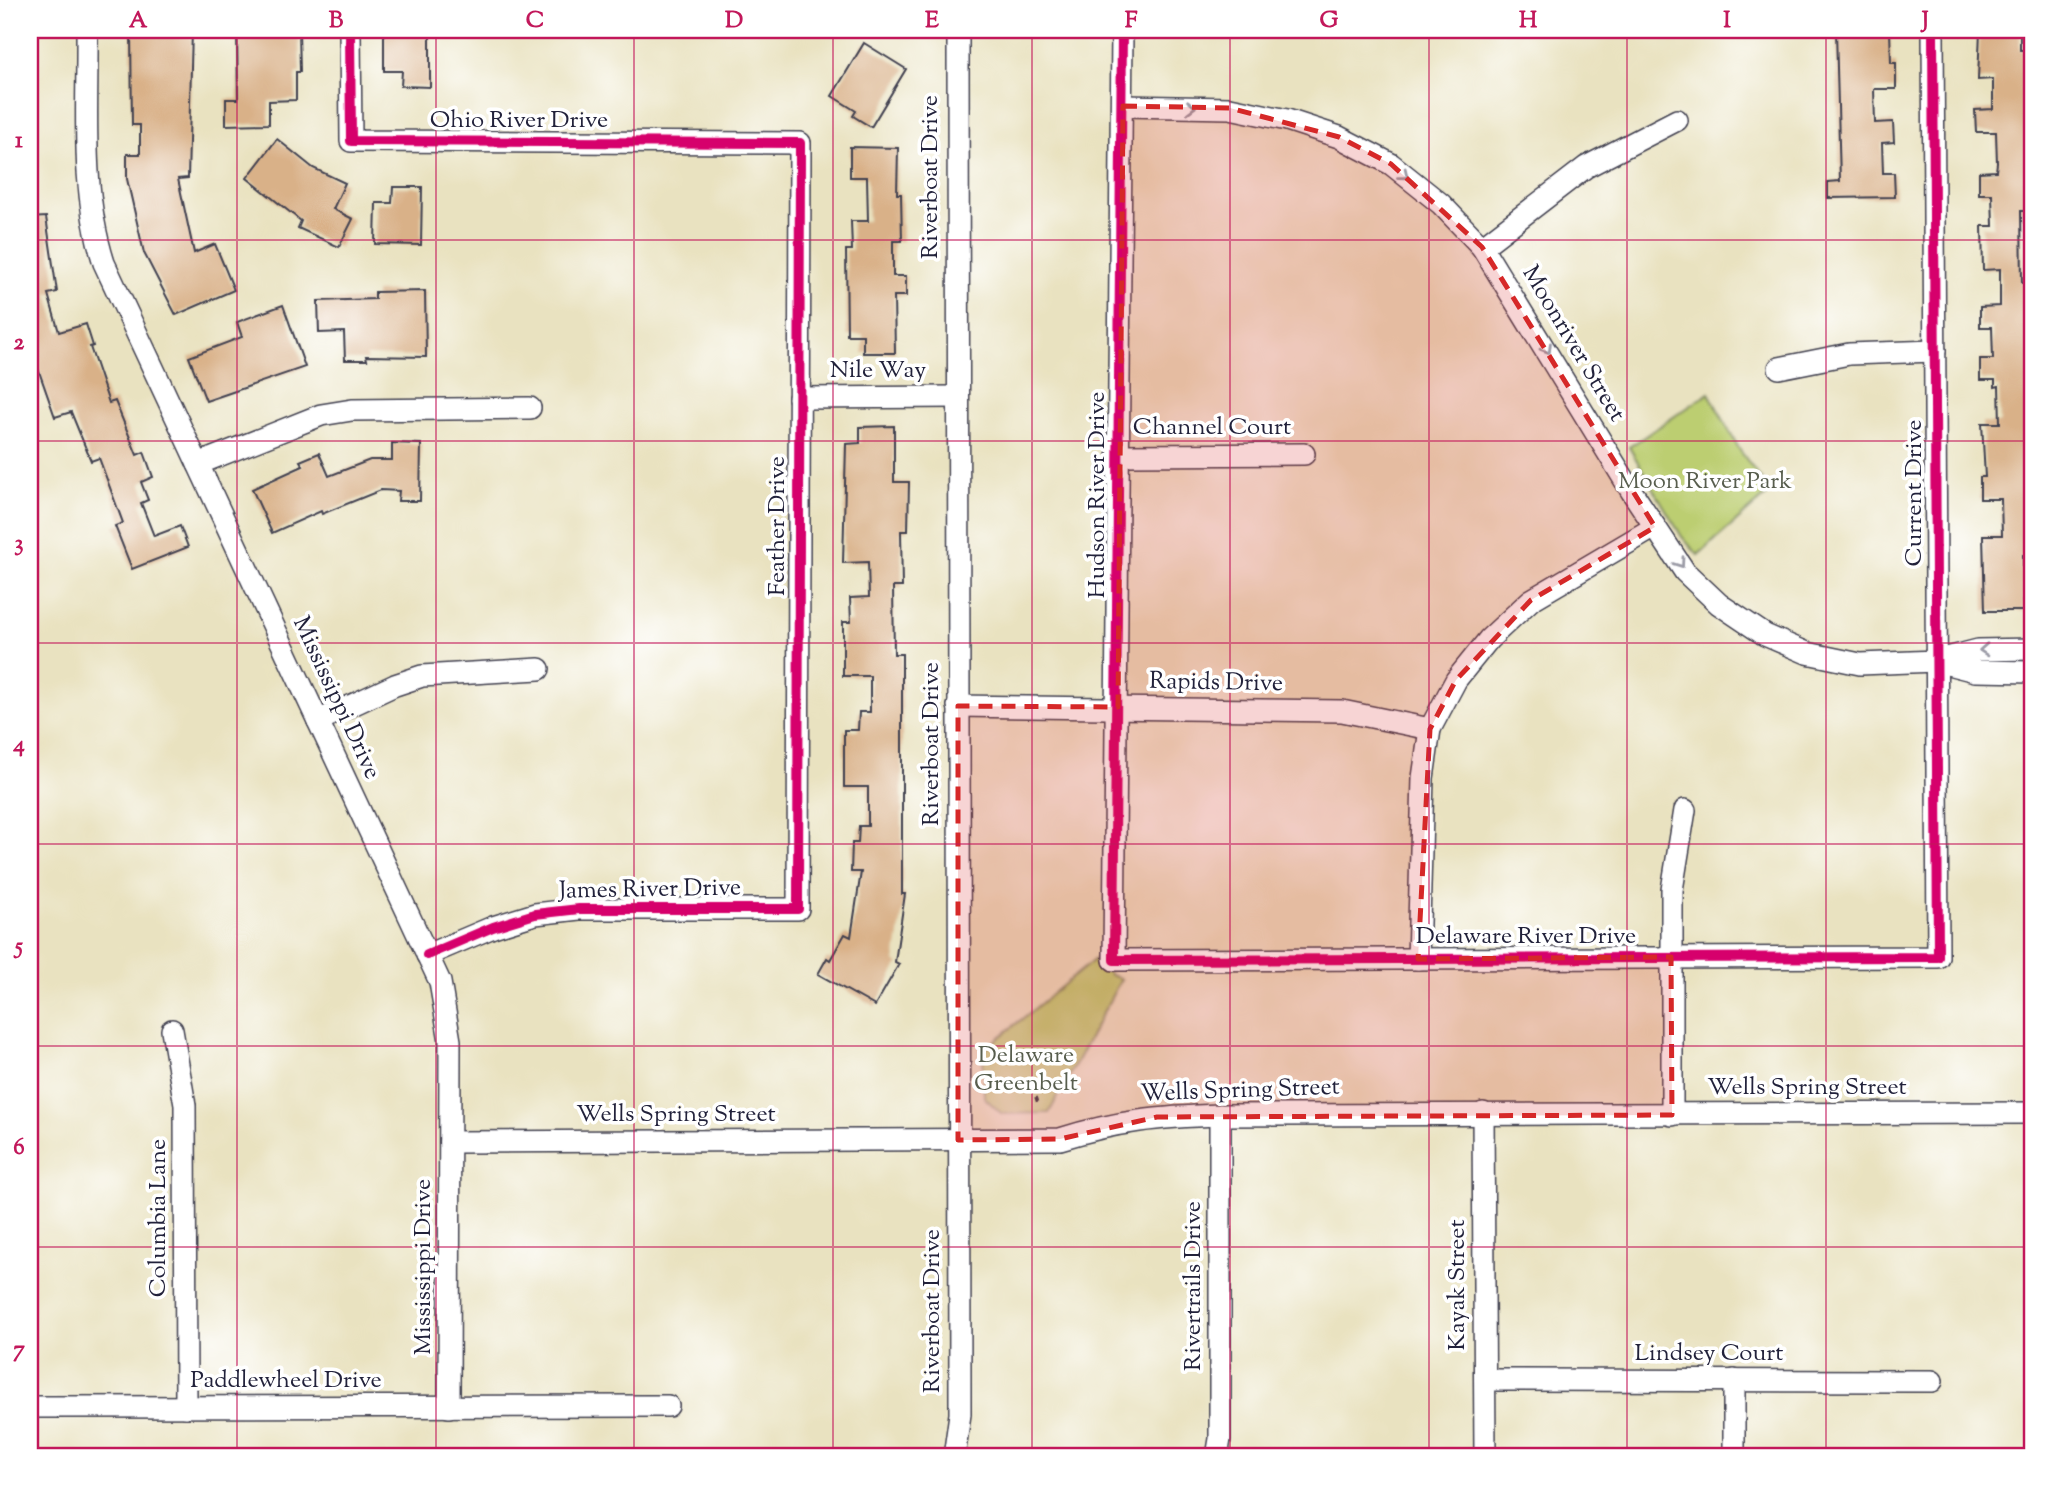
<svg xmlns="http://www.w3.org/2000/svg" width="2063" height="1487" viewBox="0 0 2063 1487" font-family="'Sorts Mill Goudy',serif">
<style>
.green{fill:#bcce71;stroke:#6f7856;stroke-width:2}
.building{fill:#d9b188}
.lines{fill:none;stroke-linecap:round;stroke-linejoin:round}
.street-casing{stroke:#403f4f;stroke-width:24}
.path{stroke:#403f4f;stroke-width:3.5;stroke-dasharray:5 5;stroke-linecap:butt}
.street{stroke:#fff;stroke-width:21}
.cycleway-casing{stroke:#fff;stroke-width:15}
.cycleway{stroke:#d6006c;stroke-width:10}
.oneway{stroke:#9c9ca7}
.marked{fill:#d62828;fill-opacity:0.2;stroke:#d62828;stroke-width:5;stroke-dasharray:14 9;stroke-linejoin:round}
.grid{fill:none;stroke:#c2185b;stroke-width:2;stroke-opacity:0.55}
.labels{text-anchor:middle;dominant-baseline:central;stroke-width:7;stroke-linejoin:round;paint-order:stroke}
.street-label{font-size:24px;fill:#22223b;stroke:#fff}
.park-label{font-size:24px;fill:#585e4e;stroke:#fff}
.neatline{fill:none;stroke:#c2185b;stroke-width:2.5}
.grid-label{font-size:23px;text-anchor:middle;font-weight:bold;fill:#c2185b}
</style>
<rect width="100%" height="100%" fill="#fff"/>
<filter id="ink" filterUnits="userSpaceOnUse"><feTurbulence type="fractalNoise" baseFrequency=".0143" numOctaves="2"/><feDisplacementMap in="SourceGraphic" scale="14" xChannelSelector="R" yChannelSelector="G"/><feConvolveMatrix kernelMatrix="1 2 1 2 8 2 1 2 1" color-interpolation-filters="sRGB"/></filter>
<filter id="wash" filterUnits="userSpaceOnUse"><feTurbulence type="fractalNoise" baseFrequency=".00686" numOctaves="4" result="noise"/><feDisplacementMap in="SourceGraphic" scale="28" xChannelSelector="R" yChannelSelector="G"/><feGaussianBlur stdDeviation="1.57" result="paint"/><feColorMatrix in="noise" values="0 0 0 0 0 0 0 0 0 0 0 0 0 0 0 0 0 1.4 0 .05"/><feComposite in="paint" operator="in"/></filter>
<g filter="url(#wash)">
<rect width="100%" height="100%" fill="#e9e2c0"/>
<g class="green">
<path d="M1709,393L1739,449L1770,492L1698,555L1682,537L1629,447Z"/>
<path d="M1095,959L1110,975L1121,979L1049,1113L1002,1114L984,1097L983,1051Z"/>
</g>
<g id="blocks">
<g class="building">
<path d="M131,30H192L188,178L178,179L194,253L215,244L234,290L176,315L144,253L127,179V154H140V125H132Z"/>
<path d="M237,30H299L300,72H296V100L269,101V124L226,125V99H238Z"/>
<path d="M1836,30H1890L1891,63H1896V89H1874L1875,123L1893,122L1894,142L1882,143L1883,173H1894L1895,197L1828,198V182L1840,181Z"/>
<path d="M1980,30H2020V50H2033V211H2021L2022,283H2033V555H2023L2024,611H1985L1983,535H2002L2001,499H1980V477H1985L1982,423H2000L1999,386L1995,387V380H1980V359H1993L1992,327H1980V307L2000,306V269L1983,270L1982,226H1993L1992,194H1979V172L1996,171L1997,163L1996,132H1976L1975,110L1993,109V79L1978,80Z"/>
<path d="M384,31H430V87L401,86L402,71H384Z"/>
<path d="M864,43L906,69L871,127L853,116L856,111L832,96Z"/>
<path d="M277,139L313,168L345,183L333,209L353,219L339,247L298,228L301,221L247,178Z"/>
<path d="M850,147L898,148L897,194H901L902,241H893V276H906V296H894L895,353H863V335H847L846,250H852L851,221H868L867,177H850Z"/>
<path d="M393,187H422L421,245L375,244L376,203H392Z"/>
<path d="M46,217L57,292L48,294L59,332L86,324L93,346L90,347L109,403L115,401L137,455L144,452L153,477L141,482L148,500L141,503L154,536L180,526L188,547L132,569L115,526L123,523L99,458L91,461L71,412L55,417L36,363L30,366V218Z"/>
<path d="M425,291L426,357L366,356L367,360H345L344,332L319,333L318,301L375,299V292Z"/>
<path d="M283,305L305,367L206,401L189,357L242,337L237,322Z"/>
<path d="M894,426V482H909L908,531H901L902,587H893L894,654H902V894H905L895,962L899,964L875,1006L818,974L827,958L830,960L845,934L851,937L861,872H851L852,843H858L859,826H868V787H844V730H858L859,712H870V676H843V622H851L850,598L869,597L868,562L843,563L846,444L860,443V427Z"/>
<path d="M392,443L421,444L420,501H398L399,491L381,490L322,514L321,511L272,533L252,489L303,466L300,461L319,453L329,476L370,460H392Z"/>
</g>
</g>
</g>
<g filter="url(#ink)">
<use href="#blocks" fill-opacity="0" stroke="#403f4f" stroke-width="2"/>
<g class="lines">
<g class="street-casing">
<g id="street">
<path d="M87,30C88,107 80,188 104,263L440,982L450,1041L449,1407"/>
<path d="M350,30L351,141L800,143L798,909H579L535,914L493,927L427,955"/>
<path d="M1122,30L1114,960L1938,957L1933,30"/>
<path d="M1123,106L1230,108L1287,120L1339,137L1391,164L1441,204L1482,247L1632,492L1685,572L1719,604L1765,635L1807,653L1860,664L1936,661L1975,671L2033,672"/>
<path d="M1482,247L1586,167L1677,120"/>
<path d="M1779,368L1849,354L1935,351"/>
<path d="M799,398L958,397"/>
<path d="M1119,455L1304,454"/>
<path d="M198,464L321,415L352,410L530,408"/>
<path d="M1939,660L1978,650L2033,649"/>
<path d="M958,706L1342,711L1430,729"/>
<path d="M318,721L395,685L422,676L539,669"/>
<path d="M1418,959L1423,778L1430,729L1456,680L1489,639L1531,600L1655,527"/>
<path d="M172,1030L185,1105L186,1407"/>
<path d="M1483,1113L1485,1457"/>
<path d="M1672,1115V890L1685,810"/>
<path d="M450,1142L1060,1139C1117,1121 1160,1117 1220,1115L2033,1113"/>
<path d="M1485,1380L1932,1381"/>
<path d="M1734,1380V1457"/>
<path d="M30,1407L668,1406"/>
<path d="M954,1457L960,1414L958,30"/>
<path d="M1217,1457L1220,1439V1115"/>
</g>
</g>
<path class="path" d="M1036,1097L1039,1106"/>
<use href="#street" class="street"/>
<g class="cycleway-casing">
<g id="cycleway">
<path d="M350,30L351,141L800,143L798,909H579L535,914L493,927L427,955"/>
<path d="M1122,30L1114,960L1938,957L1933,30"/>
</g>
</g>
<use href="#cycleway" class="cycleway"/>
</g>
<defs><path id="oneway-chevron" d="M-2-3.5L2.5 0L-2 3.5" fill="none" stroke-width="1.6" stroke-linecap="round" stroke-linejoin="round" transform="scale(1.75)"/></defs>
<g class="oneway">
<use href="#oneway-chevron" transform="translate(1191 107) rotate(1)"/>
<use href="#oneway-chevron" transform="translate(1404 175) rotate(39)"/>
<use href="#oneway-chevron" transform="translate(1547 349) rotate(59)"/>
<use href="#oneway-chevron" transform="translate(1680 563) rotate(55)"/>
<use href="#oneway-chevron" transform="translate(1984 650) rotate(176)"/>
</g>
</g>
<path class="marked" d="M1123,106L1230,108L1339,137L1391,164L1482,247L1655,527L1531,600L1456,680L1430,729L1418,959L1671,957L1672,1115L1157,1117L1060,1139L958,1140V706L1118,707Z"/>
<path class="grid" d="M237,30V1457M436,30V1457M634,30V1457M833,30V1457M1032,30V1457M1230,30V1457M1429,30V1457M1627,30V1457M1826,30V1457M30,240H2033M30,441H2033M30,643H2033M30,844H2033M30,1046H2033M30,1247H2033"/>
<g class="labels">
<g class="street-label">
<text x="519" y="121">Ohio River Drive</text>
<text transform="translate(931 177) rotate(-90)">Riverboat Drive</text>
<text transform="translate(1573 344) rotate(59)">Moonriver Street</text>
<text x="878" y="371">Nile Way</text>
<text x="1212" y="428">Channel Court</text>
<text transform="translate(1915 493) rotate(-90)">Current Drive</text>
<text transform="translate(1098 495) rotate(-90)">Hudson River Drive</text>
<text transform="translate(778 526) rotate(-90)">Feather Drive</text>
<text transform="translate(1216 683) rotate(1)">Rapids Drive</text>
<text transform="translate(336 698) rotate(65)">Mississippi Drive</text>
<text transform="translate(932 744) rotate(-90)">Riverboat Drive</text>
<text transform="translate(650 890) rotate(-1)">James River Drive</text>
<text x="1526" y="937">Delaware River Drive</text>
<text x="1807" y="1088">Wells Spring Street</text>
<text transform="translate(1240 1091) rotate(-2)">Wells Spring Street</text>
<text x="676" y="1115">Wells Spring Street</text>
<text transform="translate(159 1218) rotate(-90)">Columbia Lane</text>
<text transform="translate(424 1267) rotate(-90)">Mississippi Drive</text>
<text transform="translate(1458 1285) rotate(-90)">Kayak Street</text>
<text transform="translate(1194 1286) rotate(-90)">Rivertrails Drive</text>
<text transform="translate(933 1311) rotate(-90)">Riverboat Drive</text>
<text x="1709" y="1354">Lindsey Court</text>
<text x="286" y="1381">Paddlewheel Drive</text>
</g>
<g class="park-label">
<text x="1705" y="482">Moon River Park</text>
<text x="1026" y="1056">Delaware<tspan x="1026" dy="28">Greenbelt</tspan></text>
</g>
</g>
<rect width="2063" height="1487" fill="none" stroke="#fff" stroke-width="77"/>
<rect x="38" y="38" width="1986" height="1410" class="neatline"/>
<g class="grid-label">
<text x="138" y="27">A</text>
<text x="336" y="27">B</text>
<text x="535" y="27">C</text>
<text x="734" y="27">D</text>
<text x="932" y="27">E</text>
<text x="1131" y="27">F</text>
<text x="1329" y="27">G</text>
<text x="1528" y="27">H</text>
<text x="1727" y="27">I</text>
<text x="1925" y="27">J</text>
<text x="19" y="147">1</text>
<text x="19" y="349">2</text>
<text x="19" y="550">3</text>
<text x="19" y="751">4</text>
<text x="19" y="953">5</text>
<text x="19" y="1154">6</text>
<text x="19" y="1356">7</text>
</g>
</svg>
